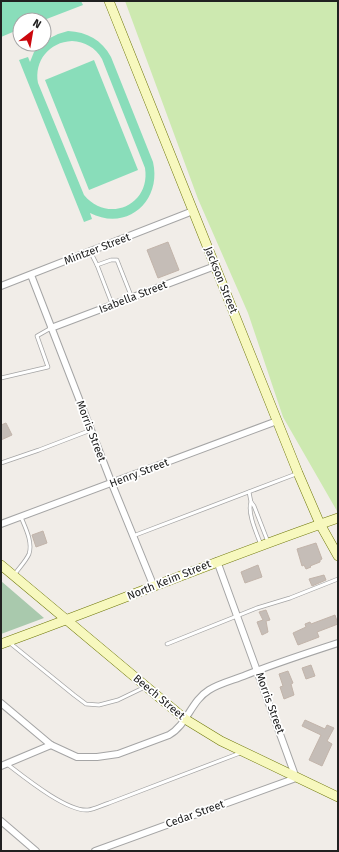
<svg xmlns="http://www.w3.org/2000/svg" width="339" height="852" viewBox="0 0 339 852" font-family="'Fira Sans',sans-serif">
<style>
.grass{fill:#cde9b0}
.cemetery{fill:#a9c9ad}
.pitch{fill:#89ddba;fill-rule:evenodd}
.building{fill:#c5bdb7;stroke:#c2b4aa}
.lines{fill:none;stroke-linecap:round;stroke-linejoin:round}
.lane-casing{stroke:#a5a5a5;stroke-width:4.5}
.street-casing{stroke:#a5a5a5;stroke-width:8}
.secondary-casing{stroke:#6e7709;stroke-width:10}
.lane{stroke:#fff;stroke-width:3}
.street{stroke:#fff;stroke-width:6}
.secondary{stroke:#f7f8be;stroke-width:9}
.labels{text-anchor:middle;dominant-baseline:central;stroke-width:3.5;stroke-linejoin:round;paint-order:stroke}
.street-label{font-size:11px;fill:#212121;stroke:#fff}
</style>
<rect width="100%" height="100%" fill="#f1ede8"/>
<path class="grass" d="M125,1H338L337,511L283,417L248,313L198,199Z"/>
<path class="cemetery" d="M1,580V581L44,618L1,634Z"/>
<g class="pitch">
<path d="M1,1H81L83,5L44,20H20V29L1,37Z"/>
<path d="M68,31C87,32 102,40 111,57L153,162C162,201 127,232 90,213L92,219L84,222L19,60L28,57L30,62L34,52L41,44H44V41L58,34ZM72,41C85,42 95,47 102,59L145,168C151,205 108,224 84,195L38,83C34,61 49,42 72,41Z"/>
<path d="M94,60L138,170L89,190L45,80Z"/>
</g>
<g class="building">
<path d="M168,242L179,270L158,278L147,250Z"/>
<path d="M6,423L12,435L1,440V425Z"/>
<path d="M43,531L47,543L36,547L32,535Z"/>
<path d="M316,543L322,559L320,560V562L310,566L311,567L306,569L304,565L302,566L297,549Z"/>
<path d="M258,565L262,577L245,583L241,572Z"/>
<path d="M324,575L326,580L312,586L309,579Z"/>
<path d="M266,610L270,620L266,621L268,632L262,635L257,622L263,620L259,612Z"/>
<path d="M335,615L338,624L317,632L319,637L298,645L293,633L306,627L305,624L310,622L311,624Z"/>
<path d="M311,665L315,676L306,679L302,668Z"/>
<path d="M288,671L293,683L291,684L294,695L284,699L280,687L283,686L279,674Z"/>
<path d="M305,720L325,729L327,725L334,728L327,741L332,744L322,766L309,760L321,735L302,726Z"/>
</g>
<g class="lines">
<g class="lane-casing">
<g id="lane">
<path d="M90,251L97,265"/>
<path d="M112,304L97,265L111,260H117L132,298"/>
<path d="M1,378L48,367L37,336L51,328"/>
<path d="M1,463L39,450L91,430"/>
<path d="M249,492L251,502L254,506L268,542"/>
<path d="M251,502C247,513 257,534 261,545"/>
<path d="M133,536L296,474"/>
<path d="M14,575C19,568 26,561 29,554C33,542 25,527 21,517"/>
<path d="M10,643L74,695L86,704L99,705L118,700L145,687"/>
<path d="M167,644L257,608L290,598L338,579"/>
<path d="M7,764C24,777 67,812 88,810C95,809 102,805 109,803L240,753"/>
</g>
</g>
<g class="street-casing">
<g id="street">
<path d="M31,275L112,484L154,587"/>
<path d="M1,286L193,211"/>
<path d="M51,328L215,266"/>
<path d="M1,524L277,421"/>
<path d="M1,703L51,745L77,757H97L118,754L169,735C187,725 191,701 209,690C220,683 234,680 246,675C276,663 307,653 338,643"/>
<path d="M1,766L51,745"/>
<path d="M1,821L36,851"/>
<path d="M95,851L296,778L217,561"/>
</g>
</g>
<g class="secondary-casing">
<g id="secondary">
<path d="M109,1L298,473L320,524L338,556"/>
<path d="M1,565L185,719L221,741L338,797"/>
<path d="M1,644C114,603 225,557 338,518"/>
</g>
</g>
<use href="#lane" class="lane"/>
<use href="#street" class="street"/>
<use href="#secondary" class="secondary"/>
</g>
<g class="labels">
<g class="street-label">
<text transform="translate(97 249) rotate(-21)">Mintzer Street</text>
<text transform="translate(221 280) rotate(68)">Jackson Street</text>
<text transform="translate(133 297) rotate(-21)">Isabella Street</text>
<text transform="translate(91 431) rotate(69)">Morris Street</text>
<text transform="translate(139 473) rotate(-21)">Henry Street</text>
<text transform="translate(169 580) rotate(-22)">North Keim Street</text>
<text transform="translate(159 697) rotate(40)">Beech Street</text>
<text transform="translate(270 703) rotate(70)">Morris Street</text>
<text transform="translate(195 814) rotate(-20)">Cedar Street</text>
</g>
</g>
<rect width="339" height="852" fill="none" stroke="#212121" stroke-width="4"/>
<g transform="translate(32 32) rotate(31)"><circle r="19" fill="#ffffff" stroke="#a6a6a6"/>
<path d="M0-3L7 15L0 10L-7 15Z" fill="#cb070d"/>
<text y="-6" font-size="11" font-weight="bold" text-anchor="middle" fill="#212121">N</text>
</g>
</svg>
